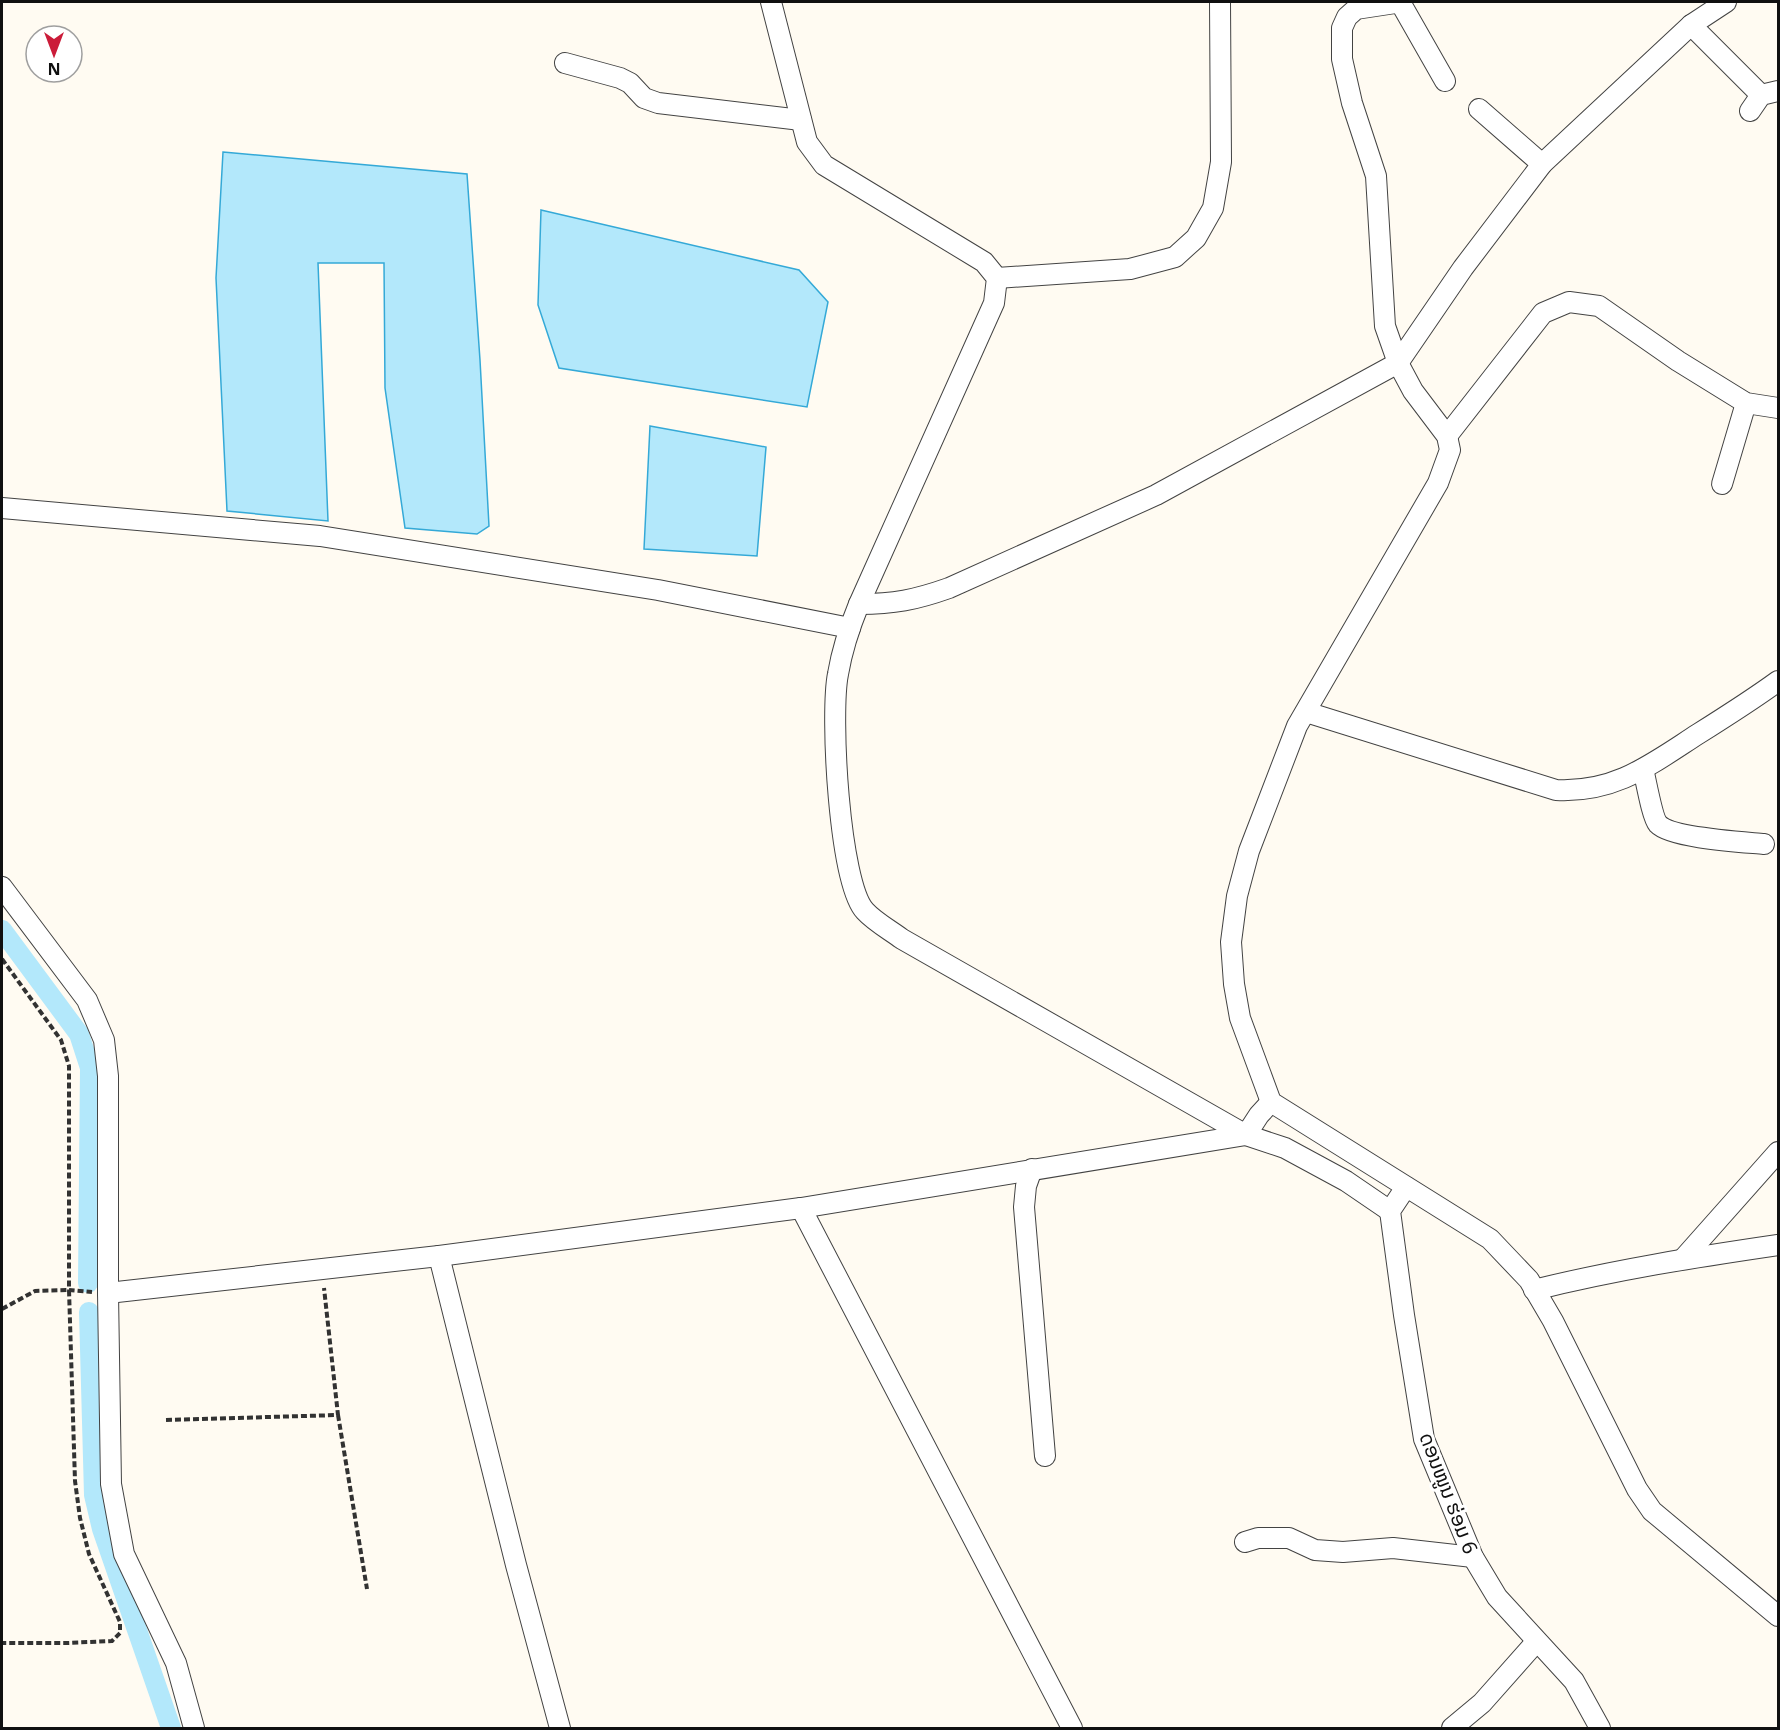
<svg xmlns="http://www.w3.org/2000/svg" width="1780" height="1730" viewBox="0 0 1780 1730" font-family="Georgia,'Noto Sans Lao',serif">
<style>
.water{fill:#b3e8fb;stroke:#34a9d7;stroke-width:1.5}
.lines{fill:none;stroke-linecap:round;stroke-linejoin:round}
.canal{stroke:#b3e8fb;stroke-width:20}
.street-casing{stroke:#434343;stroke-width:22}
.path{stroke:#323232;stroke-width:4;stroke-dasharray:6 3;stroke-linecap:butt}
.street{stroke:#fff;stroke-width:20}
.labels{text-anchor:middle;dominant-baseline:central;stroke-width:6;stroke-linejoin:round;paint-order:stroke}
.street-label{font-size:20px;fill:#101010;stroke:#fff}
</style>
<rect width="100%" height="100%" fill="#fffbf2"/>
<g class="water">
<path d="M223,152L467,174L480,360L489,526L477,534L405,528L385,388L384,263H318L328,521L227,511L216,278Z"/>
<path d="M541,210L799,270L828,302L807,407L559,368L538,305Z"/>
<path d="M650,426L766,447L757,556L644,549Z"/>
</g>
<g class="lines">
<g class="canal">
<path d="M2,930L79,1034L90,1068L88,1283"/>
<path d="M89,1312L94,1495L102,1529L171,1728"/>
</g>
<g class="street-casing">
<g id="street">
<path d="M771,2L807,142L824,165L984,262L997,278L994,303L859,604C850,626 842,650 838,674C830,714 839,883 865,911C875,922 890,930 902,939L1246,1135L1285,1148L1346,1181L1390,1211"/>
<path d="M1400,2L1445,81"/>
<path d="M1402,2L1356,9L1347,17L1342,28V59L1352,103L1376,176L1385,326L1398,363L1413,391L1447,436L1450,450L1438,483L1297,726L1249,851L1237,896L1231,942L1234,984L1240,1018L1271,1102L1490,1239L1529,1280L1553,1321L1637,1489L1652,1511L1778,1616"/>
<path d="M1691,25L1761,95"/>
<path d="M565,63L620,78L630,83L644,98L658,103L801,120"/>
<path d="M1479,109L1542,164"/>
<path d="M1750,111L1761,95L1778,91"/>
<path d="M997,278L1130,269L1175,257L1196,238L1213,208L1221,162L1220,2"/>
<path d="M1447,436L1543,313L1569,302L1599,306L1678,361L1746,403L1778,408"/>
<path d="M1722,484L1746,403"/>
<path d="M2,508L320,536L658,590L850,628"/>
<path d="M859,604C894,604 915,600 949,588L1156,495L1398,363L1463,268L1542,164L1691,25L1726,2"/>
<path d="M1306,712L1556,790C1615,793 1650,765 1698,734C1725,717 1752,700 1778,681"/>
<path d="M1643,769C1646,780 1652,817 1658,824C1671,838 1743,842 1764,844"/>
<path d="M2,887L87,1000L104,1040L108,1076V1293L111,1484L124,1554L176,1663L194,1728"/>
<path d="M1032,1169L1026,1186L1024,1207L1045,1456"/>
<path d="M1406,1187L1390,1211L1404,1315L1424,1439L1473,1557L1497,1597L1574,1681L1600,1728"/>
<path d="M801,1208L1072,1728"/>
<path d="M439,1256L516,1565L560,1728"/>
<path d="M1683,1259L1778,1152"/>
<path d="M1534,1290C1614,1270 1696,1257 1778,1245"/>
<path d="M108,1293L439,1256L801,1208L1246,1135L1259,1115L1271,1102"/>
<path d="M1245,1542L1258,1538H1289L1315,1550L1343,1552L1393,1548L1473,1557"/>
<path d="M1452,1728L1482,1703L1536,1642"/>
</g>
</g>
<g class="path">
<path d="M2,959L61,1040L69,1066V1290L92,1292"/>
<path d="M2,1309L35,1291L69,1290L75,1481L80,1518L89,1554L120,1622V1633L112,1641L67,1643H2"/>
<path d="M338,1415L367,1589"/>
<path d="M166,1420L338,1415L324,1288"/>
</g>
<use href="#street" class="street"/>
</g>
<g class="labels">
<g class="street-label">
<text transform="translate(1449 1493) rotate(69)">ດອນໜູນ ຮ່ອມ 6</text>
</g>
</g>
<rect width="1780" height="1730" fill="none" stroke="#101010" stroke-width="6"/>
<g transform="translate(54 54) rotate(180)"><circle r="28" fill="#ffffff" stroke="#9f9f9f" stroke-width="1.5"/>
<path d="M0-4.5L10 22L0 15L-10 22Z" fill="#cb1c39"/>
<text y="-9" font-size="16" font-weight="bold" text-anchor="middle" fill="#101010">N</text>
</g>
</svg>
